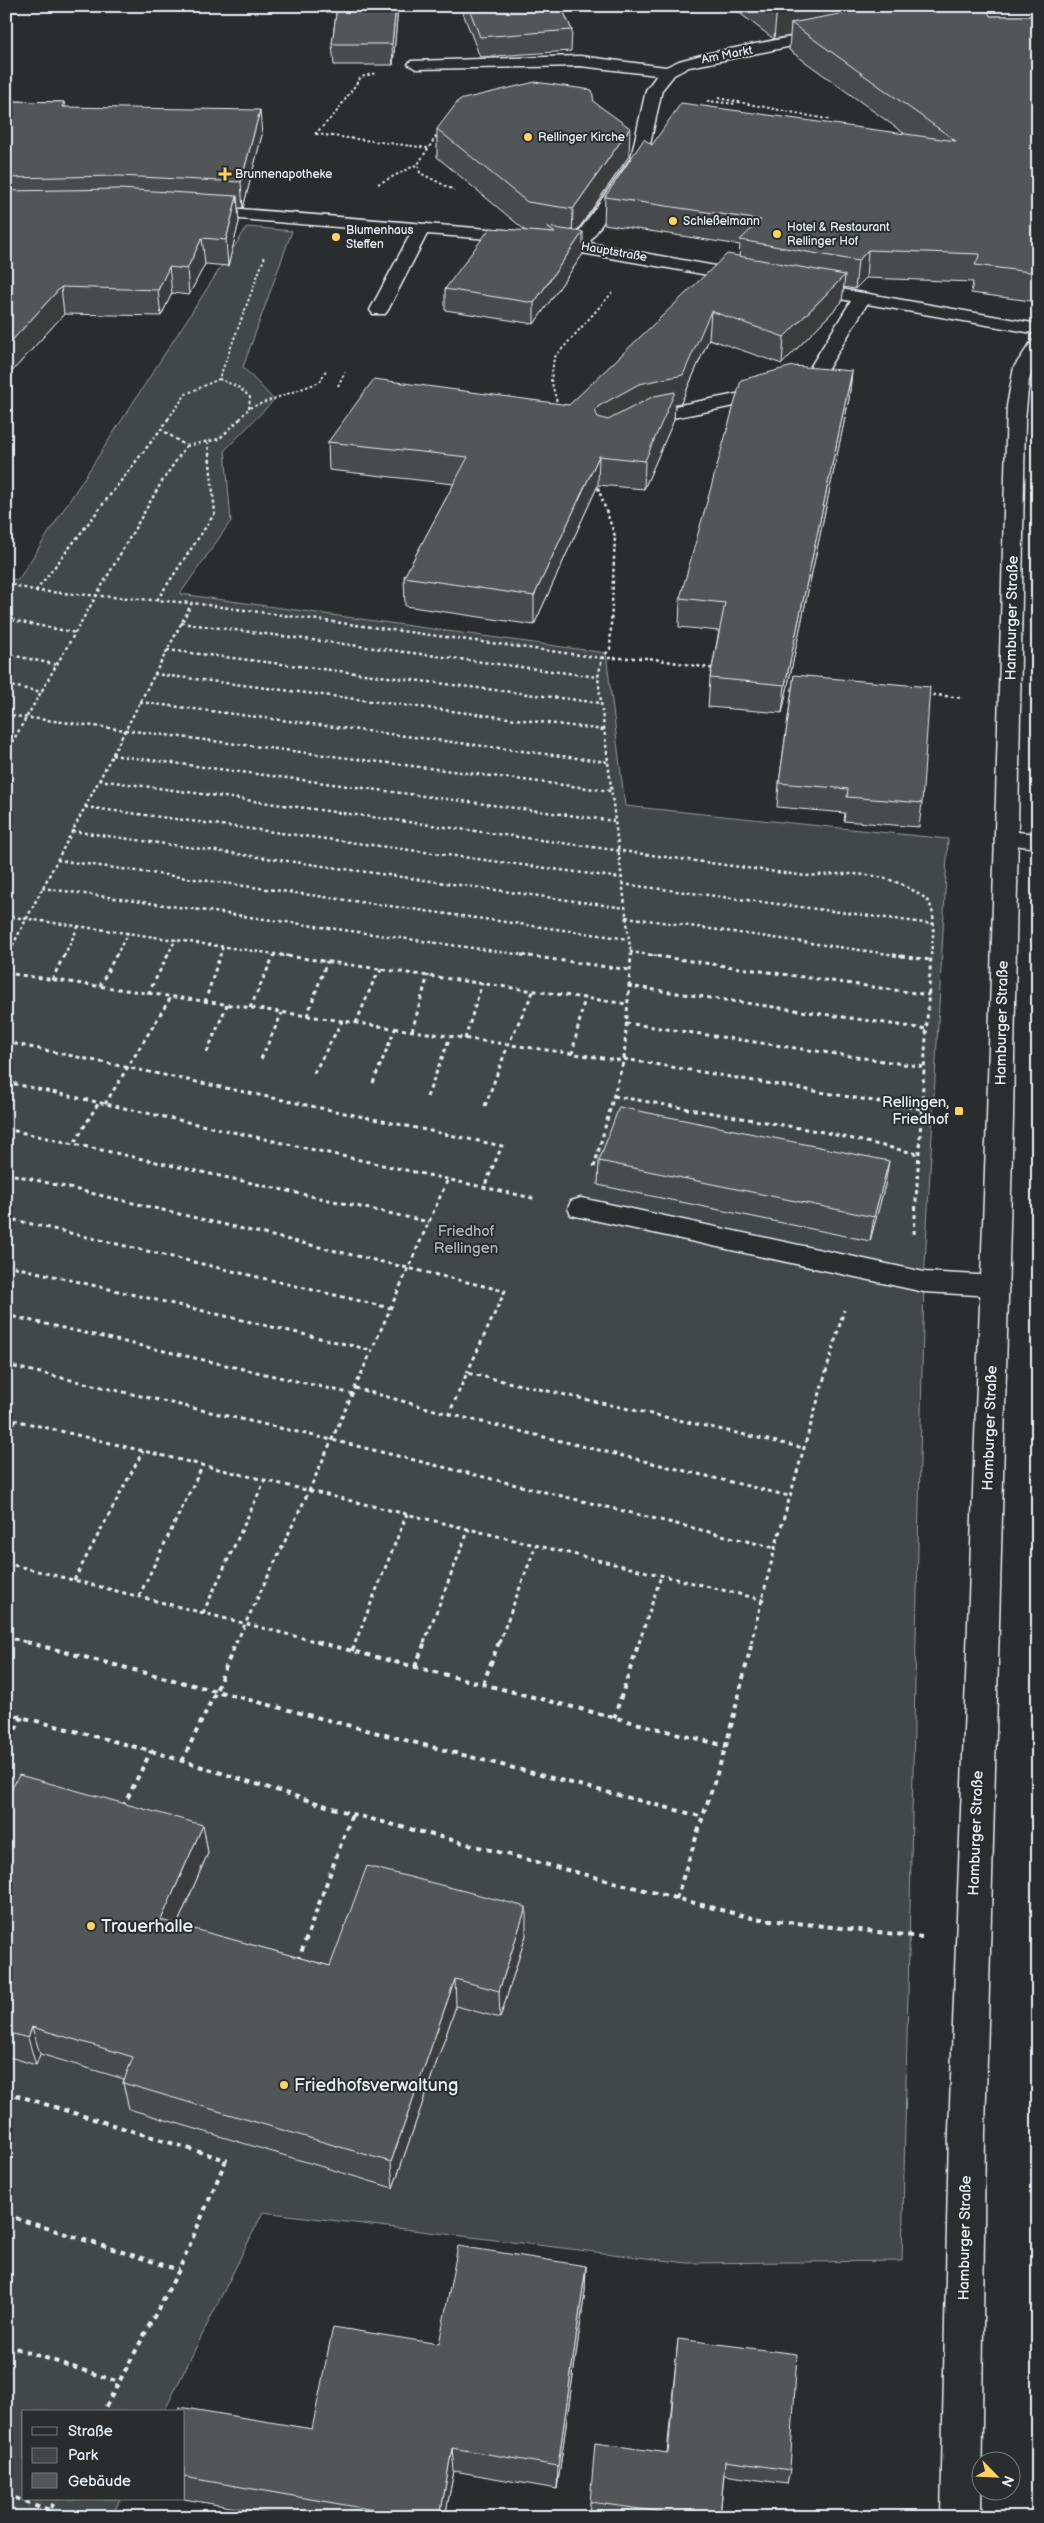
<svg xmlns="http://www.w3.org/2000/svg" width="1044" height="2523" viewBox="0 0 1044 2523" font-family="'Balsamiq Sans',sans-serif">
<style>
.green{fill:#424648;stroke:#959ca0}
.lines{fill:none;stroke-linecap:round;stroke-linejoin:round}
.minor-casing{stroke:#e8f1f8;stroke-width:3}
.major-casing{stroke:#e8f1f8;stroke-width:3}
.path-far3{stroke:#e8f1f8;stroke-width:2;stroke-dasharray:2.5 2.5;stroke-linecap:butt}
.path-far2{stroke:#e8f1f8;stroke-width:2.5;stroke-dasharray:3 3;stroke-linecap:butt}
.path-far1{stroke:#e8f1f8;stroke-width:3;stroke-dasharray:4 4;stroke-linecap:butt}
.path{stroke:#e8f1f8;stroke-width:4;stroke-dasharray:5 5;stroke-linecap:butt}
.minor{fill:#2a2d2e;fill-rule:evenodd}
.major{fill:#2a2d2e;fill-rule:evenodd}
.wall{fill:#474b4d;stroke:#e8f1f8}
.shaded-wall{fill:#3a3d3e;stroke:#e8f1f8}
.building{fill:#535759;stroke:#e8f1f8}
.poi-dot{fill:#ffd166;stroke:#2a2d2e;stroke-width:2}
.labels{text-anchor:middle;dominant-baseline:central;stroke-width:4;stroke-linejoin:round;paint-order:stroke}
.far-street-label{font-size:12px;fill:#e8f1f8;stroke:#2a2d2e}
.far-poi-label{font-size:12px;fill:#e8f1f8;stroke:#2a2d2e;text-anchor:start}
.street-label{font-size:15px;fill:#e8f1f8;stroke:#2a2d2e}
.poi-label{font-size:15px;fill:#e8f1f8;stroke:#2a2d2e;text-anchor:end}
.park-label{font-size:15px;fill:#aeb5ba;stroke:#2a2d2e}
.near-poi-label{font-size:18px;fill:#e8f1f8;stroke:#2a2d2e;text-anchor:start}
</style>
<rect width="100%" height="100%" fill="#2a2d2e"/>
<filter id="ink" filterUnits="userSpaceOnUse"><feTurbulence type="fractalNoise" baseFrequency=".02" numOctaves="2"/><feDisplacementMap in="SourceGraphic" scale="10" xChannelSelector="R" yChannelSelector="G"/><feConvolveMatrix kernelMatrix="1 2 1 2 8 2 1 2 1" color-interpolation-filters="sRGB"/></filter>
<g filter="url(#ink)">
<path class="green" d="M247,227L292,231L243,367L274,400L225,450L231,521L180,594L606,653L625,806L948,839L924,1282L902,2261L687,2263L263,2212L164,2412H24V2499H120L112,2517H6V578L18,580Z"/>
<g class="lines">
<g class="minor-casing">
<g id="minor">
<path d="M826,30L831,32L834,35L831,38L705,64L689,67L674,75L662,90L647,158L589,243L748,272L754,273L757,277L754,281L748,282L513,241L427,234L388,310L385,314H373L370,310L411,233L203,216L197,215L194,211L197,207L203,206L513,231L573,240L631,158L646,90L657,75L580,66L416,69L408,64L411,61L580,56L666,67L679,61L705,54Z"/>
<path d="M807,283L1038,324V334L867,304L820,382L755,402L652,422L638,427L631,425L628,421L639,413L752,391L806,374L851,301L801,292L798,288L801,284Z"/>
<path d="M1007,831L1038,834V848L999,843L995,838L999,833Z"/>
<path d="M581,1198L924,1272L995,1276L1005,1279L1009,1286L1005,1293L995,1296L924,1292L571,1215L568,1208L571,1201Z"/>
</g>
</g>
<g class="major-casing">
<path id="major" d="M1038,340V358L1029,380L1025,420L1013,1117L985,2131L981,2517H941L949,2131L987,1117L1007,406L1014,367L1032,341Z"/>
</g>
<g class="path-far3">
<path d="M718,98L831,120"/>
<path d="M707,101L736,104"/>
<path d="M439,132L418,164L420,173L454,190"/>
<path d="M315,134L335,114L361,77L376,73"/>
<path d="M316,134L428,148"/>
<path d="M378,184L418,164"/>
<path d="M219,379L238,387L250,397L249,408"/>
<path d="M338,386L345,372"/>
<path d="M558,406L551,380L554,358L612,293"/>
<path d="M168,419L186,394L219,379L265,256"/>
<path d="M240,419L249,408L320,382L326,370"/>
</g>
<g class="path-far2">
<path d="M186,446L219,439L241,418"/>
<path d="M596,482L615,536L610,649L602,658"/>
<path d="M6,583L36,591L192,603"/>
<path d="M36,591L161,429"/>
<path d="M157,600L215,513L208,443"/>
<path d="M6,619L76,633"/>
<path d="M181,623L598,677"/>
<path d="M167,650L601,703"/>
<path d="M6,654L58,665"/>
<path d="M602,658H648L715,669"/>
<path d="M154,674L604,730"/>
<path d="M6,685L42,692"/>
<path d="M927,694L963,698"/>
<path d="M140,702L608,762"/>
<path d="M6,715L611,791"/>
<path d="M6,753L161,483L186,446L161,429L169,418"/>
<path d="M112,755L614,821"/>
<path d="M99,780L806,876C844,873 880,870 914,891C917,894 924,896 927,900C938,913 932,940 931,956"/>
<path d="M85,807L621,878"/>
<path d="M72,831L625,908"/>
<path d="M57,860L628,939"/>
<path d="M622,884L933,924"/>
<path d="M42,888L530,956"/>
<path d="M6,916L289,956"/>
<path d="M626,917L902,956"/>
<path d="M630,952L658,956"/>
<path d="M7,956L192,603L602,658L598,677L631,956"/>
<path d="M64,956L79,925"/>
<path d="M116,956L128,932"/>
<path d="M167,956L176,939"/>
<path d="M220,956L223,946"/>
<path d="M274,956L275,953"/>
</g>
<g class="path-far1">
<path d="M280,955L627,1004"/>
<path d="M521,955L630,970"/>
<path d="M649,955L929,995"/>
<path d="M893,955L930,960"/>
<path d="M6,957L7,955"/>
<path d="M6,973L624,1061"/>
<path d="M52,980L64,955"/>
<path d="M100,986L116,955"/>
<path d="M628,986L926,1029"/>
<path d="M148,994L168,955"/>
<path d="M205,1002L220,955"/>
<path d="M250,1008L274,955"/>
<path d="M307,1016L327,961"/>
<path d="M356,1023L374,980L382,969"/>
<path d="M626,1023L924,1067"/>
<path d="M412,1031L428,975"/>
<path d="M465,1039L482,983"/>
<path d="M6,1042L502,1146L484,1187"/>
<path d="M207,1052L227,1005"/>
<path d="M572,1054L585,997"/>
<path d="M261,1059L282,1013"/>
<path d="M624,1059L921,1109"/>
<path d="M314,1073L342,1021"/>
<path d="M6,1082L537,1199"/>
<path d="M373,1083L395,1029"/>
<path d="M614,1096L823,1132L918,1154"/>
<path d="M427,1097L450,1037"/>
<path d="M105,1104L171,997"/>
<path d="M485,1106L508,1045L534,990"/>
<path d="M6,1129L429,1222"/>
<path d="M75,1142L99,1102"/>
<path d="M594,1167L624,1059L631,955"/>
<path d="M6,1173L505,1291L467,1373"/>
<path d="M6,1218L390,1308"/>
<path d="M914,1234L931,955"/>
<path d="M6,1265L371,1350"/>
<path d="M6,1315L353,1394"/>
<path d="M6,1365L332,1440L775,1548"/>
<path d="M355,1388L449,1414L467,1373L804,1448"/>
<path d="M449,1414L789,1496"/>
<path d="M6,1418L764,1600"/>
<path d="M6,1439L16,1420"/>
<path d="M6,1563L322,1643"/>
<path d="M74,1580L143,1451"/>
<path d="M139,1596L203,1465"/>
<path d="M203,1613L265,1480"/>
<path d="M6,1637L30,1643"/>
<path d="M236,1643L309,1491L448,1179"/>
<path d="M355,1643L407,1514"/>
<path d="M424,1643L469,1529"/>
<path d="M499,1643L536,1545"/>
<path d="M639,1643L661,1576"/>
<path d="M751,1643L775,1548L844,1310"/>
</g>
<g class="path">
<path d="M26,1642L703,1817"/>
<path d="M317,1642L726,1746"/>
<path d="M352,1651L356,1642"/>
<path d="M415,1667L425,1642"/>
<path d="M483,1684L499,1642"/>
<path d="M6,1713L151,1751L352,1814L752,1918L922,1937"/>
<path d="M614,1718L639,1642"/>
<path d="M6,1747L22,1717"/>
<path d="M182,1761L216,1691L236,1642"/>
<path d="M123,1807L151,1751"/>
<path d="M676,1899L726,1746L752,1642"/>
<path d="M298,1961L352,1814"/>
<path d="M6,2092L226,2160L179,2270L103,2412"/>
<path d="M6,2215L179,2270"/>
<path d="M6,2345L119,2382"/>
<path d="M6,2495L50,2510"/>
<path d="M46,2517L56,2499"/>
</g>
<use href="#minor" class="minor"/>
<use href="#major" class="major"/>
</g>
<g class="wall">
<path d="M337,6H398L393,65H334L332,44Z"/>
<path d="M461,6H561L572,30L571,51L480,57L461,8Z"/>
<path d="M730,6H879V7L906,10L990,16H1038V302L971,293L973,282L866,278L855,289L843,287L842,302L782,364L709,339L681,403L675,404L674,420L644,489L598,485L534,625L405,606L404,577L454,484L329,470L328,442L569,405L739,256L740,245L604,224L605,197L652,145L905,134L789,50L790,36L774,39Z"/>
<path d="M6,101L64,102L65,107L262,135L243,208H238L239,222L228,266L205,264L189,295L172,293L161,316L64,314L6,378Z"/>
<path d="M594,102L629,156L577,231L583,254L534,324L445,310V289L526,231L437,157V129Z"/>
<path d="M852,371L849,399L782,713L708,707L710,678L719,631L679,627L680,598Z"/>
<path d="M794,675L922,803L919,827L844,821L845,813L777,807L779,783Z"/>
<path d="M599,1161L885,1185L870,1241L598,1185Z"/>
<path d="M6,1800L203,1825L208,1853L177,1925L330,1966L526,1935L500,2018L456,2006L393,2188L129,2109L123,2083L124,2079L40,2054L36,2065L6,2056Z"/>
<path d="M586,2266L585,2291L557,2489L454,2471L445,2517H288L184,2499V2412L312,2429Z"/>
<path d="M678,2339L790,2470L787,2484L724,2475L720,2517H594L589,2516L590,2502L667,2453Z"/>
</g>
<g class="shaded-wall">
<path d="M396,6H398L393,65L392,44Z"/>
<path d="M777,6H879L877,19L791,23L790,36L774,39Z"/>
<path d="M260,110L262,135L243,208L241,182Z"/>
<path d="M630,128L629,156L572,238L573,209Z"/>
<path d="M237,196L239,222L228,266L226,240Z"/>
<path d="M583,232V254L534,324V303Z"/>
<path d="M202,238L205,264L189,295L187,269Z"/>
<path d="M868,250L866,278L855,289L858,261Z"/>
<path d="M169,267L172,293L161,316L158,290Z"/>
<path d="M845,275L842,302L782,364L784,337Z"/>
<path d="M61,287L64,314L6,378V347Z"/>
<path d="M711,311L709,339L681,403L675,404L674,420L644,489L645,461L598,434L595,411L599,406Z"/>
<path d="M852,371L849,399L782,713L785,685Z"/>
<path d="M599,456L598,485L534,625V596Z"/>
<path d="M889,1161L885,1185L870,1241L874,1217Z"/>
<path d="M203,1825L208,1853L167,1948L161,1920Z"/>
<path d="M526,1907V1935L500,2018L499,1991Z"/>
<path d="M455,1979L456,2006L393,2188L391,2162Z"/>
<path d="M32,2027L40,2054L36,2065L28,2038Z"/>
<path d="M586,2266L585,2291L557,2489L558,2466Z"/>
<path d="M452,2448L454,2471L445,2517H440Z"/>
</g>
<g class="building">
<path d="M337,6H396L392,44H332Z"/>
<path d="M468,6H561L572,30L480,37Z"/>
<path d="M882,6H899L906,10L987,8L990,16H1038V273L975,265L980,254L868,250L858,261L740,240L761,220L605,197L644,139L652,145L681,103L956,141L791,23Z"/>
<path d="M535,82L592,90L594,102L630,128L573,209L527,202L437,129L459,100Z"/>
<path d="M6,101L64,102L62,107L260,110L241,182L119,176L6,178Z"/>
<path d="M119,189L237,196L226,240L202,238L187,269L169,267L158,290L61,287L6,347V191Z"/>
<path d="M547,227L583,232L534,303L445,289L490,228L555,233Z"/>
<path d="M727,254L845,275L784,337L711,311L683,375L639,384L599,406L595,411L598,417L608,420L654,396L675,392L645,461L599,456L534,596L404,577L468,457L328,442L374,379L569,405Z"/>
<path d="M793,366L852,371L785,685L710,678L725,603L680,598L741,380Z"/>
<path d="M794,675L930,687L922,803L847,797L848,789L779,783Z"/>
<path d="M619,1107L889,1161L874,1217L599,1161Z"/>
<path d="M19,1775L203,1825L161,1920L330,1966L367,1866L526,1907L499,1991L455,1979L391,2162L123,2083L133,2057L32,2027L28,2038L6,2032V1800Z"/>
<path d="M458,2246L586,2266L558,2466L452,2448L440,2517H414L184,2477V2412H178L179,2407L312,2429L333,2327L439,2344Z"/>
<path d="M678,2339L797,2354L790,2470L725,2461L720,2517H698L590,2502L595,2443L668,2453Z"/>
</g>
</g>
<g class="poi-dot">
<circle cx="528" cy="137" r="5"/>
<path d="M222.5 166.5h5v5h5v5h-5v5h-5v-5h-5v-5h5z"/>
<circle cx="673" cy="221" r="5"/>
<circle cx="777" cy="234" r="5"/>
<circle cx="336" cy="237" r="5"/>
<rect x="954" y="1106" width="10" height="10" rx="2.5"/>
<circle cx="91" cy="1926" r="5"/>
<circle cx="284" cy="2085" r="5"/>
</g>
<g class="labels">
<g class="far-street-label">
<text transform="translate(727 55) rotate(-11)">Am Markt</text>
<text transform="translate(614 252) rotate(10)">Hauptstraße</text>
</g>
<g class="far-poi-label">
<text x="538" y="137">Rellinger Kirche</text>
<text x="235" y="174">Brunnenapotheke</text>
<text x="683" y="221">Schleßelmann</text>
<text x="787" y="227">Hotel &amp; Restaurant<tspan x="787" dy="14">Rellinger Hof</tspan></text>
<text x="346" y="230">Blumenhaus<tspan x="346" dy="14">Steffen</tspan></text>
</g>
<g class="street-label">
<text transform="translate(1012 618) rotate(-89)">Hamburger Straße</text>
<text transform="translate(1002 1023) rotate(-89)">Hamburger Straße</text>
<text transform="translate(990 1428) rotate(-88)">Hamburger Straße</text>
<text transform="translate(976 1833) rotate(-88)">Hamburger Straße</text>
<text transform="translate(965 2238) rotate(-89)">Hamburger Straße</text>
</g>
<g class="poi-label">
<text x="949" y="1102">Rellingen,<tspan x="949" dy="17">Friedhof</tspan></text>
</g>
<g class="park-label">
<text x="466" y="1231">Friedhof<tspan x="466" dy="17">Rellingen</tspan></text>
</g>
<g class="near-poi-label">
<text x="101" y="1926">Trauerhalle</text>
<text x="294" y="2085">Friedhofsverwaltung</text>
</g>
</g>
<rect width="1044" height="2523" fill="none" stroke="#2a2d2e" stroke-width="25"/>
<rect x="12" y="12" width="1019" height="2498" fill="none" stroke="#e8f1f8" stroke-width="2" filter="url(#ink)"/>
<rect x="22" y="2410" width="162" height="90" fill="#2a2d2e" stroke="#767b7f"/>
<rect x="32" y="2427" width="25" height="8" fill="#2a2d2e" stroke="#767b7f"/>
<text x="68" y="2436" font-size="15" fill="#e8f1f8">Straße</text>
<rect x="32" y="2448" width="25" height="15" fill="#424648" stroke="#767b7f"/>
<text x="68" y="2460" font-size="15" fill="#e8f1f8">Park</text>
<rect x="32" y="2473" width="25" height="15" fill="#535759" stroke="#767b7f"/>
<text x="68" y="2486" font-size="15" fill="#e8f1f8">Gebäude</text>
<g transform="translate(996 2476) rotate(114)"><circle r="24" fill="#2a2d2e" stroke="#767b7f"/>
<path d="M0-4L9 19L0 12L-9 19Z" fill="#ffd166"/>
<text y="-8" font-size="14" font-weight="bold" text-anchor="middle" fill="#e8f1f8">N</text>
</g>
</svg>
